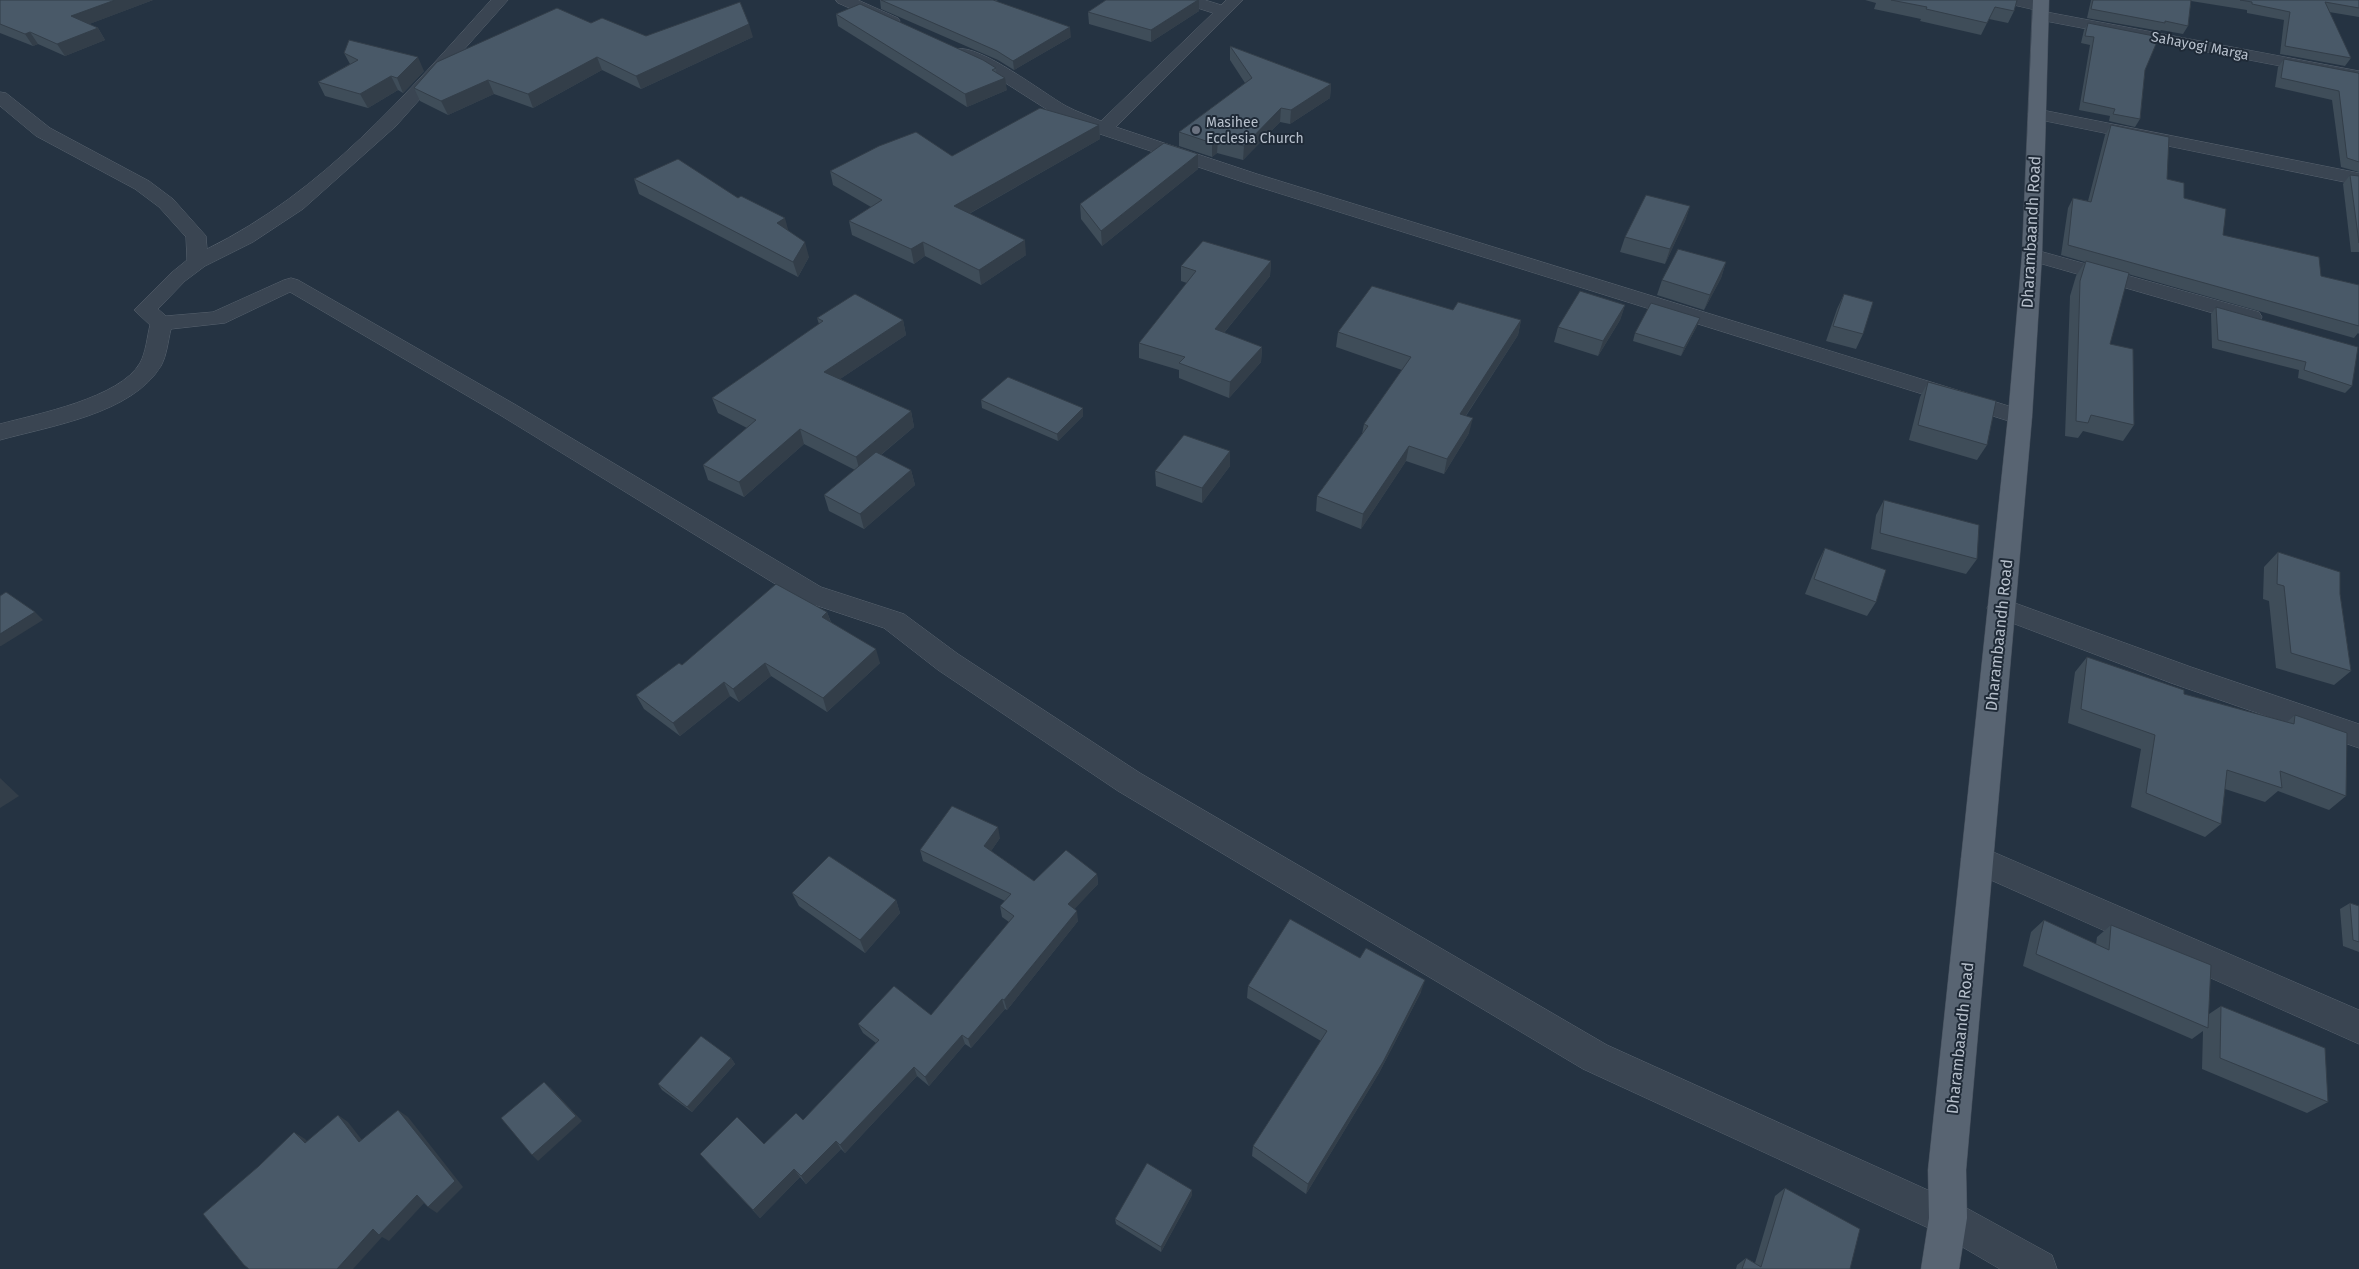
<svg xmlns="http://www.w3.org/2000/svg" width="2359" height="1269" viewBox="0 0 2359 1269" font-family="'Fira Sans',sans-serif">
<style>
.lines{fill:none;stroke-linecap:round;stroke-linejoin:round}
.minor-casing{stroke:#58636f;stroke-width:1}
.primary-casing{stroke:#444e5b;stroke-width:1}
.minor{fill:#3a4552;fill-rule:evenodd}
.primary{fill:#586472;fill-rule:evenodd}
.wall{fill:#3f4d59}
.shaded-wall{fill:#333e49}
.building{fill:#495968;stroke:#333e49}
.worship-dot{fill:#6b7280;stroke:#1f2a37;stroke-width:2}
.labels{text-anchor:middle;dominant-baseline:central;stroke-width:4;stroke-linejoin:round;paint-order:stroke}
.far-street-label{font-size:14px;fill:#b7c0cc;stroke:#1f2a37}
.far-poi-label{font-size:14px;fill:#b7c0cc;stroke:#1f2a37;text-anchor:start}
.street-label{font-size:16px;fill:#b7c0cc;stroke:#1f2a37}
</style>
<rect width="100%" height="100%" fill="#253342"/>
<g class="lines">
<g class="minor-casing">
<g id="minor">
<path d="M491,0H508L396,126L303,209L253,242L205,266L185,281L158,309L166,316L213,312L284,280L291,278L298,280L516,405L821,587L904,614L958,654L1140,773L1607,1045L1961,1205L2052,1255L2057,1269H2000L1935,1231L1583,1069L1118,791L938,670L884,628L803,601L500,415L290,292L225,323L171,329C168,341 167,355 161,366C132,414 50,426 0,440V424C37,414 120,398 140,363C146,352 147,337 150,325L134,310L171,273L187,260L186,237L159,207L135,189L36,136L0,106V92L6,93L50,128L149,181L173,199L206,236L207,249C323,192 406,94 491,0Z"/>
<path d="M836,0H858L898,18L900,21L898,24H886L838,3Z"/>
<path d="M1180,0H1205L1221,5L1226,0H1243L1116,127L1257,174L2028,412L2032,417L2028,422L2020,425L2012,422L1243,182L1097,133L1054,114L985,70L957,57L954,53L957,49C980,44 1043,93 1066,106C1077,112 1090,116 1101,121L1213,13L1182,3Z"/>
<path d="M2003,0H2034L2046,3L2048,6L2046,9L2040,11L2005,3Z"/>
<path d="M2041,11L2359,71V81L2035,19L2033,16L2035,13Z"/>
<path d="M2037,109L2359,173V185L2031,118L2028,114L2031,110Z"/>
<path d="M2032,249L2259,312L2262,317L2259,322L2251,324L2025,259L2022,255L2025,251Z"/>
<path d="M2001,598L2191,667L2359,724V748L2171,683L1991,615L1987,608L1991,601Z"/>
<path d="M1977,845L2359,1010V1044L1966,869L1961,859L1966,849Z"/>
</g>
</g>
<g class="primary-casing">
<path id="primary" d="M2033,0H2049L2042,255L2032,417L1966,1170L1967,1218L1959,1269H1921L1929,1218L1928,1170L2008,417L2022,255Z"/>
</g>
<use href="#minor" class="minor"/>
<use href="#primary" class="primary"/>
</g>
<g class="wall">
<path d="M0,0H153L89,24L98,28L105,40L65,56L38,44L33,46L0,33Z"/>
<path d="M879,0H998L996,1L1071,37L1014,70L998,60L881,9L880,0Z"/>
<path d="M1106,0H1199V11L1151,42L1089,24L1088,12Z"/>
<path d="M1865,0H2017L2014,11L2008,23L1989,19L1981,35L1920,21L1921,19L1874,9L1876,3Z"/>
<path d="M2091,0H2359V17L2329,12L2351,58L2345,66L2280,54L2284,20L2247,13V10L2191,1L2188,26L2183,34L2161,30L2160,31L2087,18Z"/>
<path d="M836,14L996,68V73L1007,90L967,107L838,26Z"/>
<path d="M591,23L646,36L753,37L641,89L602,70L533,108L494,94L448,115L420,101L414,88Z"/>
<path d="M2088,23L2145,70L2140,119L2135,127L2109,121L2110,116L2079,110L2090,45L2081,43L2084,30Z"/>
<path d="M1230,46L1331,84L1330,98L1290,124L1280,122L1243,160L1217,153L1212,157L1179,146V132L1245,83L1230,60Z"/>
<path d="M344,53L424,71L403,93L398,90L368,108L325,96L318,82L350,64Z"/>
<path d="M2284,59L2359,74V172L2341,167L2332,100L2275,87L2278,67Z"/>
<path d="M1099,125L1100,139L969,214L1026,255L981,285L925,256L914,264L852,235L849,221L871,207L833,185L830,171L952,156Z"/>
<path d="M2111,125L2167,179L2184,198L2223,235L2321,276L2359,285V334L2358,333L2354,338L2128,274L2110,344L2134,425L2123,441L2083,431L2078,438L2065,436L2070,296L2076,276L2085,262L2061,255L2068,208L2073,198L2088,201L2105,135Z"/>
<path d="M1198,154V169L1102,246L1081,219L1080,204Z"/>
<path d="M2350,175L2359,176V252H2351L2343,184Z"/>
<path d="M634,179L788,231L809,257L798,277L639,194Z"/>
<path d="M1690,206L1685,221L1665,264L1620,252L1625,237Z"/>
<path d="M1271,261L1270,276L1224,333L1262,347L1261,362L1229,398L1179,378V370L1139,358V343L1187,283L1181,281V266Z"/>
<path d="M1726,262L1721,278L1704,310L1657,295L1662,280Z"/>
<path d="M1844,294L1863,334L1856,349L1826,341L1837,309Z"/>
<path d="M1625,305L1620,320L1598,356L1554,342L1558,327Z"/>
<path d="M2216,307L2352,386L2345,393L2298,378L2299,370L2212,348L2211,314Z"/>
<path d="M1453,310L1521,320L1518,335L1466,416L1469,433L1444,474L1406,461L1361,529L1316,511L1317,496L1362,434L1364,424L1402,370L1336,347L1338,332Z"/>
<path d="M817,318L903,320L906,335L840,379L911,411L914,427L881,455L911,470L915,485L864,529L829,511L824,495L855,470L804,444L744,497L708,480L703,465L747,428L718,413L712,398L819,324Z"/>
<path d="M1697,326L1681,356L1633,341L1635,333Z"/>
<path d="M1928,382L1987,445L1977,460L1909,440L1920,397Z"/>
<path d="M981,400L1083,408V416L1058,441L982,408Z"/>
<path d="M1230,451V466L1202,503L1156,486L1155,471Z"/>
<path d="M1884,500L1977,559L1966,574L1871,549L1876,515Z"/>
<path d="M1825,548L1876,602L1867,616L1805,594L1817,564Z"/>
<path d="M2278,552L2340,594L2351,671L2334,685L2276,668L2269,601L2263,599L2264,567Z"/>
<path d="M827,612L831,622L880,663L827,712L771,676L739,702L730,696L680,736L644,709L636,695L682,665Z"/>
<path d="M2087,657L2184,694L2287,722L2295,715L2346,796L2329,810L2278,791L2265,802L2225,789L2221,824L2205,837L2131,807L2141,749L2068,723L2075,672Z"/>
<path d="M1000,838L991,851L1034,881L1097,874L1098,884L1074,909L1078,921L1007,1010L1005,1009L971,1048L965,1044L929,1086L917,1076L845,1153L841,1149L806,1184L800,1177L760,1218L700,1154L764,1144L803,1120L876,1043L863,1033L858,1024L931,1015L1009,922L1002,917L1000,906L1005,901L923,861L920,850Z"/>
<path d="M792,893L896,900L900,913L865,953L799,906Z"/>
<path d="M2350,903L2359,906V952L2343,946L2340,909Z"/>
<path d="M2044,920L2096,944L2097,937L2111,925L2209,1014L2221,1006L2328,1102L2307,1113L2202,1069L2203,1031L2192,1039L2023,966L2031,932Z"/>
<path d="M1360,958L1421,992L1379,1073L1306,1194L1252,1156L1253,1146L1321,1041L1247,998L1248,986Z"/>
<path d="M731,1058L735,1064L692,1112L662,1090L658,1084Z"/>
<path d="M1785,1188L1850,1269H1736L1737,1265L1746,1258L1755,1263L1775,1196Z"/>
<path d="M1192,1195L1161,1252L1116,1224L1115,1219Z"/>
</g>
<g class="shaded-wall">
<path d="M115,0H153L79,28L71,16Z"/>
<path d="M1198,0H1199V11L1151,42V30Z"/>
<path d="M749,24L753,37L641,89L636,76Z"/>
<path d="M1070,27L1071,37L1014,70L1013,61Z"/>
<path d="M98,28L105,40L65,56L57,44Z"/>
<path d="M30,32L38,44L33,46L25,34Z"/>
<path d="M418,57L424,71L403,93L397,78Z"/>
<path d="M597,57L602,70L533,108L528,94Z"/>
<path d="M391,76L398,90L368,108L360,94Z"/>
<path d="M1005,78L1007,90L967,107L965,94Z"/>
<path d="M488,80L494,94L448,115L441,101Z"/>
<path d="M1331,84L1330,98L1290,124L1291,110Z"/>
<path d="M1281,108L1280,122L1243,160L1244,146Z"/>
<path d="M1099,125L1100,139L956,221L954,206Z"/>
<path d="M1218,139L1217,153L1212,157V143Z"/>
<path d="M1198,154V169L1102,246L1101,231Z"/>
<path d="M1690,206L1685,221L1665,264L1670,249Z"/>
<path d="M785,218L789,233L777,223Z"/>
<path d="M1025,240L1026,255L981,285L979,270Z"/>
<path d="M805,242L809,257L798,277L793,262Z"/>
<path d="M923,242L925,256L914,264L911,249Z"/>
<path d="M1271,261L1270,276L1214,345L1215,329Z"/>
<path d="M1726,262L1721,278L1704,310L1710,295Z"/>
<path d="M1625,305L1620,320L1598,356L1603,341Z"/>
<path d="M1700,318L1697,326L1681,356L1684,348Z"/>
<path d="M903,320L906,335L828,387L824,372Z"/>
<path d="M1521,320L1518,335L1457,429L1460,414Z"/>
<path d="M1262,347L1261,362L1229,398L1230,382Z"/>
<path d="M1083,408V416L1058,441L1057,434Z"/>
<path d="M911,411L914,427L860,472L856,457Z"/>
<path d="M1473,418L1469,433L1444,474L1447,459Z"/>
<path d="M800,429L804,444L744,497L739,482Z"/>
<path d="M1409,446L1406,461L1361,529L1363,514Z"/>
<path d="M1230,451V466L1202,503V488Z"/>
<path d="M911,470L915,485L864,529L860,514Z"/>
<path d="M35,612L43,620L1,646H0V634Z"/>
<path d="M827,612L832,626L822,617Z"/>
<path d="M876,649L880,663L827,712L823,698Z"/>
<path d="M765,663L771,676L739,702L733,689Z"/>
<path d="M724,682L730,696L680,736L673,723Z"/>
<path d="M0,778L19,796L0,808Z"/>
<path d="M998,827L1000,838L987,857L984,846Z"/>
<path d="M1097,874L1098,884L1069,915L1068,904Z"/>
<path d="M896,900L900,913L865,953L860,940Z"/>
<path d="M1077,911L1078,921L1007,1010L1004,1000Z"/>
<path d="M1425,980L1421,992L1379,1073L1306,1194L1308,1184Z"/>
<path d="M1002,999L1005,1009L971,1048L968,1039Z"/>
<path d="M962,1035L965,1044L929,1086L925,1077Z"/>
<path d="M731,1058L735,1064L692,1112L687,1107Z"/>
<path d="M914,1067L917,1076L845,1153L840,1145Z"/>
<path d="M550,1087L582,1121L538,1161L532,1155Z"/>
<path d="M398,1110L408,1117L463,1187L437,1213L428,1207Z"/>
<path d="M338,1115L348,1122L369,1149L359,1142Z"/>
<path d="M294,1132L305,1139L315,1149L305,1143Z"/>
<path d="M836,1141L841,1149L806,1184L801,1176Z"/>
<path d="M794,1169L800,1177L760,1218L753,1210Z"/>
<path d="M1192,1190V1195L1161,1252V1247Z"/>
<path d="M417,1195L426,1201L389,1241L382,1237L353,1269H337L373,1229Z"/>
</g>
<g class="building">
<path d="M0,0H115L71,16L98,28L57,44L30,32L25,34L0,24Z"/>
<path d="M881,0H993L1070,27L1013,61L997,51Z"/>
<path d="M1106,0H1198L1151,30L1088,12Z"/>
<path d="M1891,0H2017L2014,11L1995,7L1987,23L1926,9L1927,7Z"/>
<path d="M2093,0H2191L2188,26L2165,21V23L2091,9Z"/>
<path d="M2240,0H2359V8L2325,2L2351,58L2285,46L2290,12L2252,4V2Z"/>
<path d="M740,2L749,24L636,76L597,57L528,94L488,80L441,101L414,88L437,62L557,8L591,23L602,18L646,36Z"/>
<path d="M860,4L983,60L996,68L992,70L1005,78L965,94L836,14Z"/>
<path d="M2088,23L2159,37L2145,70L2140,119L2113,114L2115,109L2083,102L2094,37L2085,36Z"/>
<path d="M349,40L418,57L397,78L391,76L360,94L318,82L358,60L344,53Z"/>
<path d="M1230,46L1331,84L1291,110L1281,108L1244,146L1218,139L1212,143L1179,132L1252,78Z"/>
<path d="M2284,59L2358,73L2359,74V162L2347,158L2339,91L2281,78Z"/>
<path d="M1040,108L1099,125L954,206L1025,240L979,270L923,242L911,249L849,221L882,200L830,171L879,146L916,132L952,156Z"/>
<path d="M2111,125L2169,137L2167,179L2184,183V198L2226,209L2223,235L2319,257L2321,276L2359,285V326L2068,245L2073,198L2091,202Z"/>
<path d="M1164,143L1198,154L1101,231L1080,204Z"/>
<path d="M678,159L738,198L741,196L785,218L777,223L805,242L793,262L634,179Z"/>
<path d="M2350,175L2359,176V243Z"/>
<path d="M1646,195L1690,206L1670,249L1625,237Z"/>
<path d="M1203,241L1271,261L1215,329L1262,347L1230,382L1179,363L1185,357L1139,343L1196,271L1181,266Z"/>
<path d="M1678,249L1726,262L1710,295L1662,280Z"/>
<path d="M2086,261L2129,273L2110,344L2133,349L2134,425L2091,415L2088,423L2076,421L2080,281Z"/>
<path d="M1372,286L1453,310L1458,302L1521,320L1460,414L1473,418L1447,459L1409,446L1363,514L1317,496L1368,426L1364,424L1411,357L1338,332Z"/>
<path d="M1580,291L1625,305L1603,341L1558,327Z"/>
<path d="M855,294L903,320L824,372L911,411L856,457L800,429L739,482L703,465L756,420L712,398L823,321L817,318Z"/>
<path d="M1844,294L1873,302L1863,334L1833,326Z"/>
<path d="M1651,303L1700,318L1684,348L1635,333Z"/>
<path d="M2216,307L2358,347L2352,386L2304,370L2306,362L2218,340Z"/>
<path d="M1008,377L1083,408L1057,434L981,400Z"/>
<path d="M1928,382L1996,401L1987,445L1918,425Z"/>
<path d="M1184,435L1230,451L1202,488L1155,471Z"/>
<path d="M876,452L911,470L860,514L824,495Z"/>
<path d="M1884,500L1979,525L1977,559L1880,533Z"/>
<path d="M1825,548L1886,570L1876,602L1814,579Z"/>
<path d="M2278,552L2340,572V594L2351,671L2291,653L2284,586L2277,584Z"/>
<path d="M776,584L827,612L822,617L876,649L823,698L765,663L733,689L724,682L673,723L636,695L679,663L682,665Z"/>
<path d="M6,592L35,612L0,634V596Z"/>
<path d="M2087,657L2184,690V694L2294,724L2295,715L2347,733L2346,796L2280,771L2282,788L2227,770L2221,824L2146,793L2155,735L2081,709Z"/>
<path d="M952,806L998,827L984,846L1034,881L1066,850L1097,874L1068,904L1077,911L1004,1000L1002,999L968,1039L962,1035L925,1077L914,1067L840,1145L836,1141L801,1176L794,1169L753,1210L700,1154L737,1117L764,1144L796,1113L803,1120L879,1040L858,1024L894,986L931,1015L1014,916L1000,906L1011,894L920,850Z"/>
<path d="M829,856L896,900L860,940L792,893Z"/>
<path d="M2350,903L2359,906V942L2353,940Z"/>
<path d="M1290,919L1360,958L1366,948L1425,980L1383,1062L1308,1184L1253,1146L1327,1031L1248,986Z"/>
<path d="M2044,920L2109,950L2111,925L2211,965L2208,1028L2036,954Z"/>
<path d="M2221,1006L2325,1048L2328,1102L2220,1058Z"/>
<path d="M701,1036L731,1058L687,1107L658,1084Z"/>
<path d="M544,1082L576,1116L532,1155L501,1118Z"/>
<path d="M398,1110L455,1181L428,1207L417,1195L379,1235L373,1229L337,1269H249L244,1265L203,1214L259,1166L294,1132L305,1143L338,1115L359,1142Z"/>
<path d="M1147,1163L1192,1190L1161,1247L1115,1219Z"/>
<path d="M1785,1188L1860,1229L1850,1269H1742L1746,1258L1761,1267Z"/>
</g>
<circle class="worship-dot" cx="1196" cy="130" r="5"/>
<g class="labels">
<g class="far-street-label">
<text transform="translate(2200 46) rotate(11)">Sahayogi Marga</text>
</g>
<g class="far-poi-label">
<text x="1206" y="122">Masihee<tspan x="1206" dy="16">Ecclesia Church</tspan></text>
</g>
<g class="street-label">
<text transform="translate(2031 232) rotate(-87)">Dharambaandh Road</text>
<text transform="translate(1999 635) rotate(-84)">Dharambaandh Road</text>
<text transform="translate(1960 1038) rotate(-84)">Dharambaandh Road</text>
</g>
</g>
</svg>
